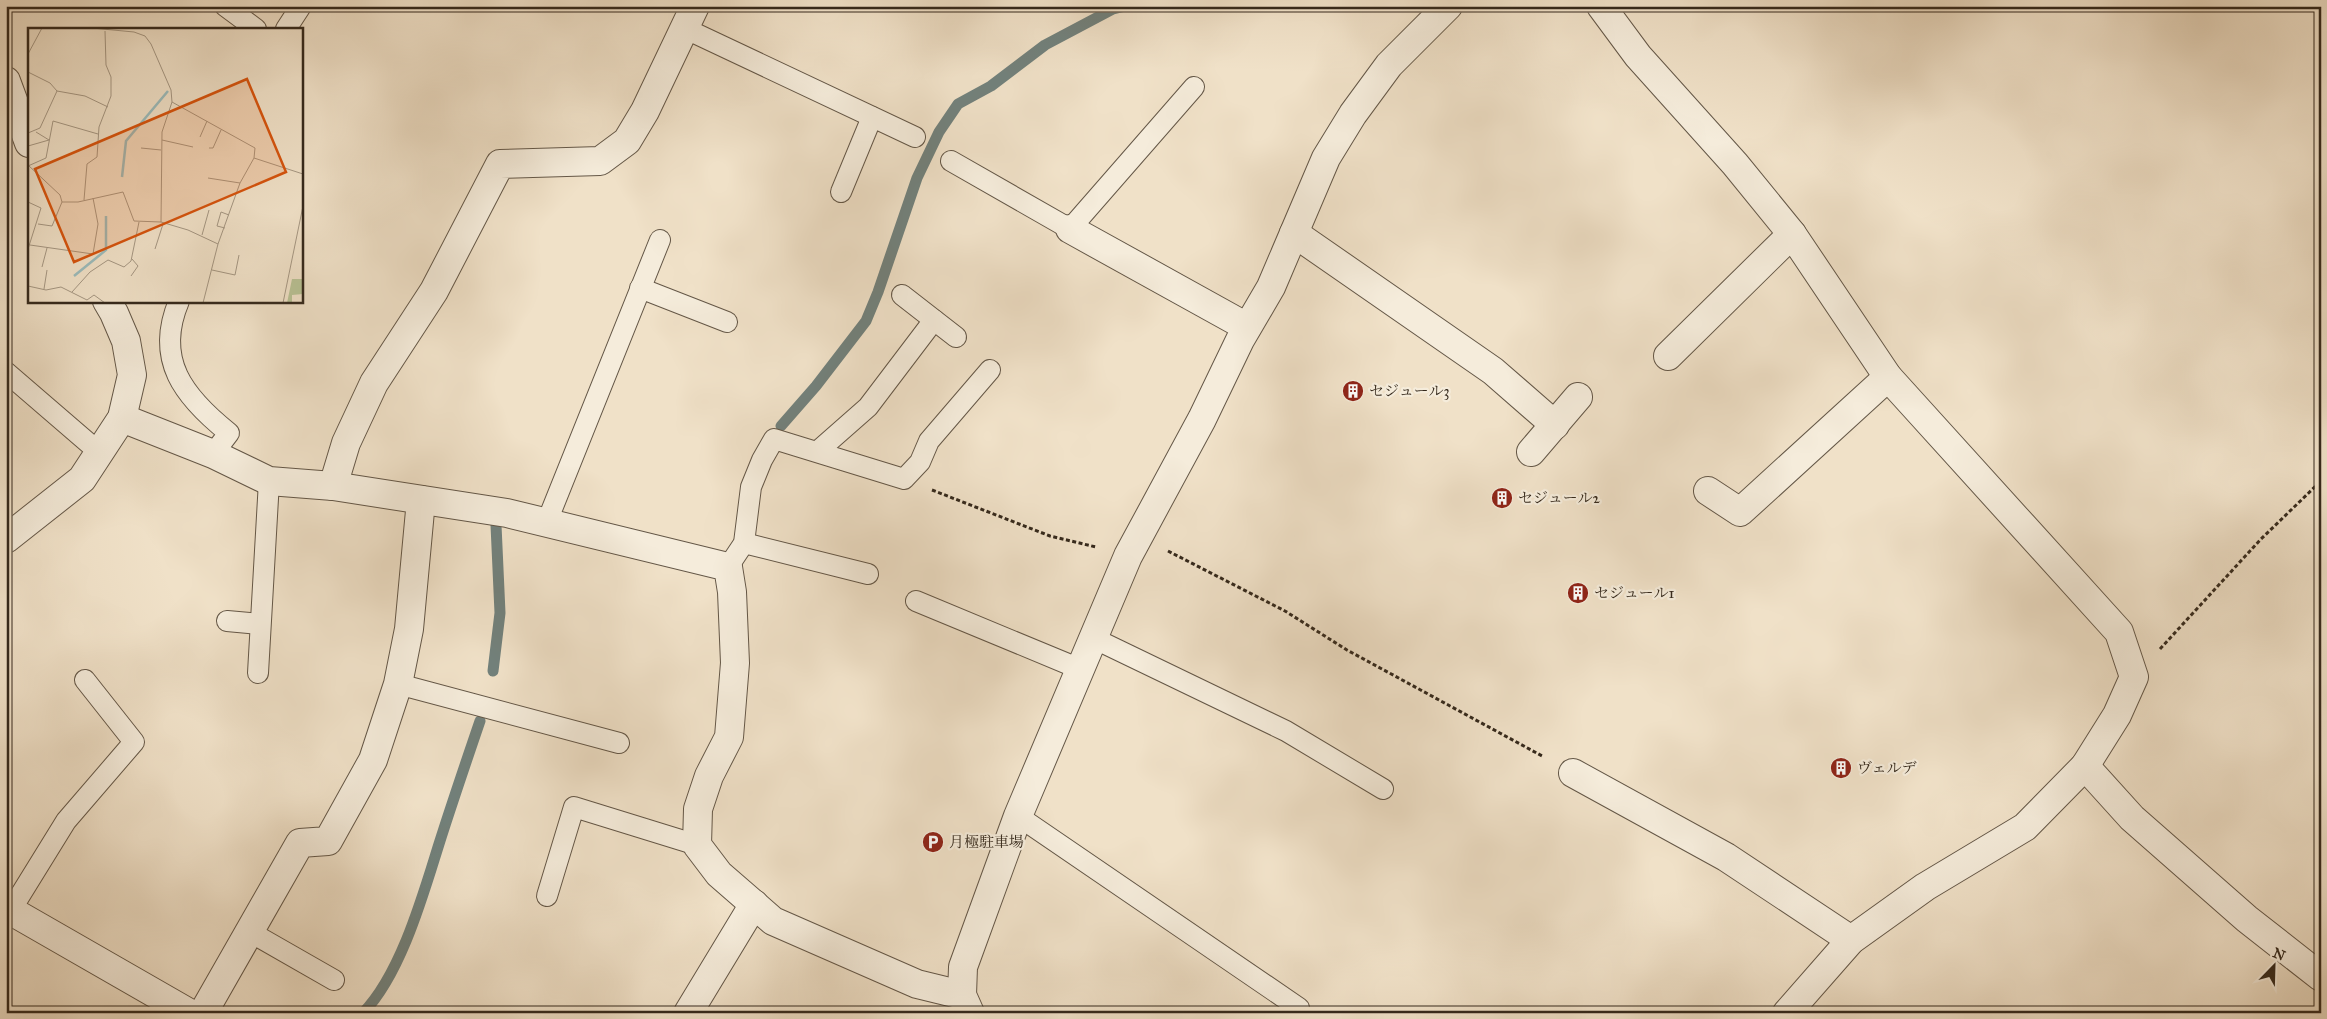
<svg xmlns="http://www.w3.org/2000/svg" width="2327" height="1019" viewBox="0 0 2327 1019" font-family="'IM FELL Great Primer','Noto Serif JP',serif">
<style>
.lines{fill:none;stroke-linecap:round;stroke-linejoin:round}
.stream{stroke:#72817c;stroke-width:11}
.service-casing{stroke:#645747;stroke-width:22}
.minor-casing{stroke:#645747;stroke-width:30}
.path{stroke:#35291c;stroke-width:3;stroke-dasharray:4 2.5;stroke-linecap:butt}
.service{stroke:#f5ecdb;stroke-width:20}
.minor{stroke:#f5ecdb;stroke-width:28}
.labels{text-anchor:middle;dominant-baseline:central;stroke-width:4.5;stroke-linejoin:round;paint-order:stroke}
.poi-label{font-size:15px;fill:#35291c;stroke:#f5ecdb;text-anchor:start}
.inset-river{fill:none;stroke:#9bbcbc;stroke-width:2.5}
.inset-road{fill:none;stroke:#a59783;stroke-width:1}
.view{fill:#d6540e;fill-opacity:0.15;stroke:#d6540e;stroke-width:2.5}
.inset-edge{fill:none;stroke:#35291c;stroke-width:2.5}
</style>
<rect width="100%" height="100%" fill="#f0e1c8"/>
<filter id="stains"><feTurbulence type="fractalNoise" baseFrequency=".004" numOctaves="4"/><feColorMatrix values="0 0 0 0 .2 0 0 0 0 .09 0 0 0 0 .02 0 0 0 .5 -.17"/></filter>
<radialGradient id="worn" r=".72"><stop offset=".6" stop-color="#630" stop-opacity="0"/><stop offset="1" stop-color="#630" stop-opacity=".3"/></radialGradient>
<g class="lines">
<g class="stream">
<path d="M781,426L816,386L866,321L878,292L917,178L939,132L958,104L991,86L1045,45L1113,9L1125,6"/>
<path d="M493,671L500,613L496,525"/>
<path d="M363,1013C401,974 423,895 439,844C452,803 466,762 480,721"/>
</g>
<g class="service-casing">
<g id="service">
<path d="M225,6L256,29"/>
<path d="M286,29L301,6"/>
<path d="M686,29L915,137"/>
<path d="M951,161L1070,229L1194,87"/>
<path d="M841,192L872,117"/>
<path d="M640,288L727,322"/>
<path d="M902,295L956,337"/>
<path d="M179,301C154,360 184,397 229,433L213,454"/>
<path d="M6,372L100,453"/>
<path d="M818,451L868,407L934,320"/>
<path d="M546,524L660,240"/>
<path d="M744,543L868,574"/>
<path d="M728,567L744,543L751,487L762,460L774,439L904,479L920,462L929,441L990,370"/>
<path d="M916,601L1080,669"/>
<path d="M227,621L260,624"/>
<path d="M1093,638L1286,731L1383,789"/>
<path d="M258,673L269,481"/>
<path d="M398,684L619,743"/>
<path d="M1018,816L1299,1008"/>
<path d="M547,896L574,807L697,845"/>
<path d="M11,910L66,821L134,742L85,680"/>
<path d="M250,932L334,980"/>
</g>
</g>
<g class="minor-casing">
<g id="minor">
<path d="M1601,6L1638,56L1735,164L1792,234L1888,377L2119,632L2134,677L2117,715L2085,766L2025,827L1925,887L1851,940L1787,1013"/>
<path d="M6,81L29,143"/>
<path d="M1070,229L1247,327"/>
<path d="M1294,233L1493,371L1555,425"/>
<path d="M1668,356L1792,234"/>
<path d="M122,418L213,454L269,481L333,486L507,513L728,567L732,592L735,663L729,737L709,776L698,809L697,845L719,874L773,921L917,984L962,995"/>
<path d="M1531,452L1578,397"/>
<path d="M333,486L346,443L374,383L434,291L500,164L600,161L627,141L645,111L695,6"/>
<path d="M1708,491L1740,512L1888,377"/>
<path d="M6,539L82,479L122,418L132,375L126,341L114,313L107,301"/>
<path d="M2085,766L2132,818L2247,919L2321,977"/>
<path d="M1573,773L1726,857L1851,940"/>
<path d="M6,908L189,1013"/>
<path d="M203,1013L300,843L328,841L373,760L398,684L409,629L421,500"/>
<path d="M688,1013L754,904"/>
<path d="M970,1013L962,995L963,967L1018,816L1128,556L1202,419L1240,340L1271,287L1326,158L1353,114L1389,65L1448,6"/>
</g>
</g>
<g class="path">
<path d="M932,490L1050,536L1096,547"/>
<path d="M1168,551L1285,611L1347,650L1544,757"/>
<path d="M2160,649L2261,539L2321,481"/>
</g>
<use href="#service" class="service"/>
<use href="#minor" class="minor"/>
</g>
<defs>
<g id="building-disc" transform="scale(1.125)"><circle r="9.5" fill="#8f2418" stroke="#f5ecdb"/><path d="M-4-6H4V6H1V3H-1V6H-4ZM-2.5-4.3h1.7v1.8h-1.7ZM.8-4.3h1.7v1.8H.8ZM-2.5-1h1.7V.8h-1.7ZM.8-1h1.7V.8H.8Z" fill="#fff"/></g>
<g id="parking-disc" transform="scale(1.125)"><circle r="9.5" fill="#8f2418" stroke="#f5ecdb"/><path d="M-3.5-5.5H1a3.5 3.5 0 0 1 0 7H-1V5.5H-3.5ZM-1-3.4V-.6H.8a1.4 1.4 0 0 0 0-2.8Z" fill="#fff"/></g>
</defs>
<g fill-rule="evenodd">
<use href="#building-disc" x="1353" y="391"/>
<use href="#building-disc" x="1502" y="498"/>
<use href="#building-disc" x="1578" y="593"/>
<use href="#building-disc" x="1841" y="768"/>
<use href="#parking-disc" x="933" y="842"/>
</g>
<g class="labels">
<g class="poi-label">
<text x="1369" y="391">セジュール3</text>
<text x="1518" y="498">セジュール2</text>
<text x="1594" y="593">セジュール1</text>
<text x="1857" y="768">ヴェルデ</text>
<text x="949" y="842">月極駐車場</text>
</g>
</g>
<g transform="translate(28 28)">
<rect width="275" height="275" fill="#f0e1c8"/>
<path d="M264,251H275V266L264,267V275H259Z" fill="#b9c396"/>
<path class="inset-river" d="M94,149L98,113L140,63M46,248L78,222V188"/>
<path class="inset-road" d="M64,0L106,4L117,8L123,16L143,62L144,74L134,104L133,194M0,26L14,0M0,44L22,55L29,63L57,68L80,79M144,74L227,120L226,130L212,155L190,216L175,275M8,104L21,112M0,105L12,100L29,63M172,109L179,93M134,112L165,119M0,118L21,112M113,120L133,122M181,120H185L193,102M226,130L275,146M0,137L32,167L34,174L24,198L10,196M0,138L18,130L25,93L70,106M180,150L212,155M56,172L59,136L69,129L71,99L83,68V49L78,37L77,3M0,174L13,180L0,221M34,174H50L95,164L106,193L133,194L160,202L190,216M197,200L189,198L193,184L201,187M174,207L181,182M2,217L65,226L70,196L65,170M127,221L135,196M14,239L19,220M184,242L207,247L211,227M103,248L110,238L104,231M0,258L18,262L33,259L59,272L66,267L77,275M16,261L19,242M44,264L62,244L80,232L96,239L103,233L111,194M255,275L275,178"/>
<path class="view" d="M219,51L258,144L46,234L7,141Z"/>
<rect width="275" height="275" class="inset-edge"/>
</g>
<rect width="2327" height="1019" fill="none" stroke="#f0e1c8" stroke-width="25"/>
<rect x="8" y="8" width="2312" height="1004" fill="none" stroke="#35291c" stroke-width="2.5"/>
<rect x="12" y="12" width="2302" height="994" fill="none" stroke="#35291c"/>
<g transform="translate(2274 966) rotate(23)" stroke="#f5ecdb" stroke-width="4" paint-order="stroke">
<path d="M0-4L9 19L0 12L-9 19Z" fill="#35291c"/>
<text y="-8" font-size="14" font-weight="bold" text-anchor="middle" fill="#35291c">N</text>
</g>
<rect width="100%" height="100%" filter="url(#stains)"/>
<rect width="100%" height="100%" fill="url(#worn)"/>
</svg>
